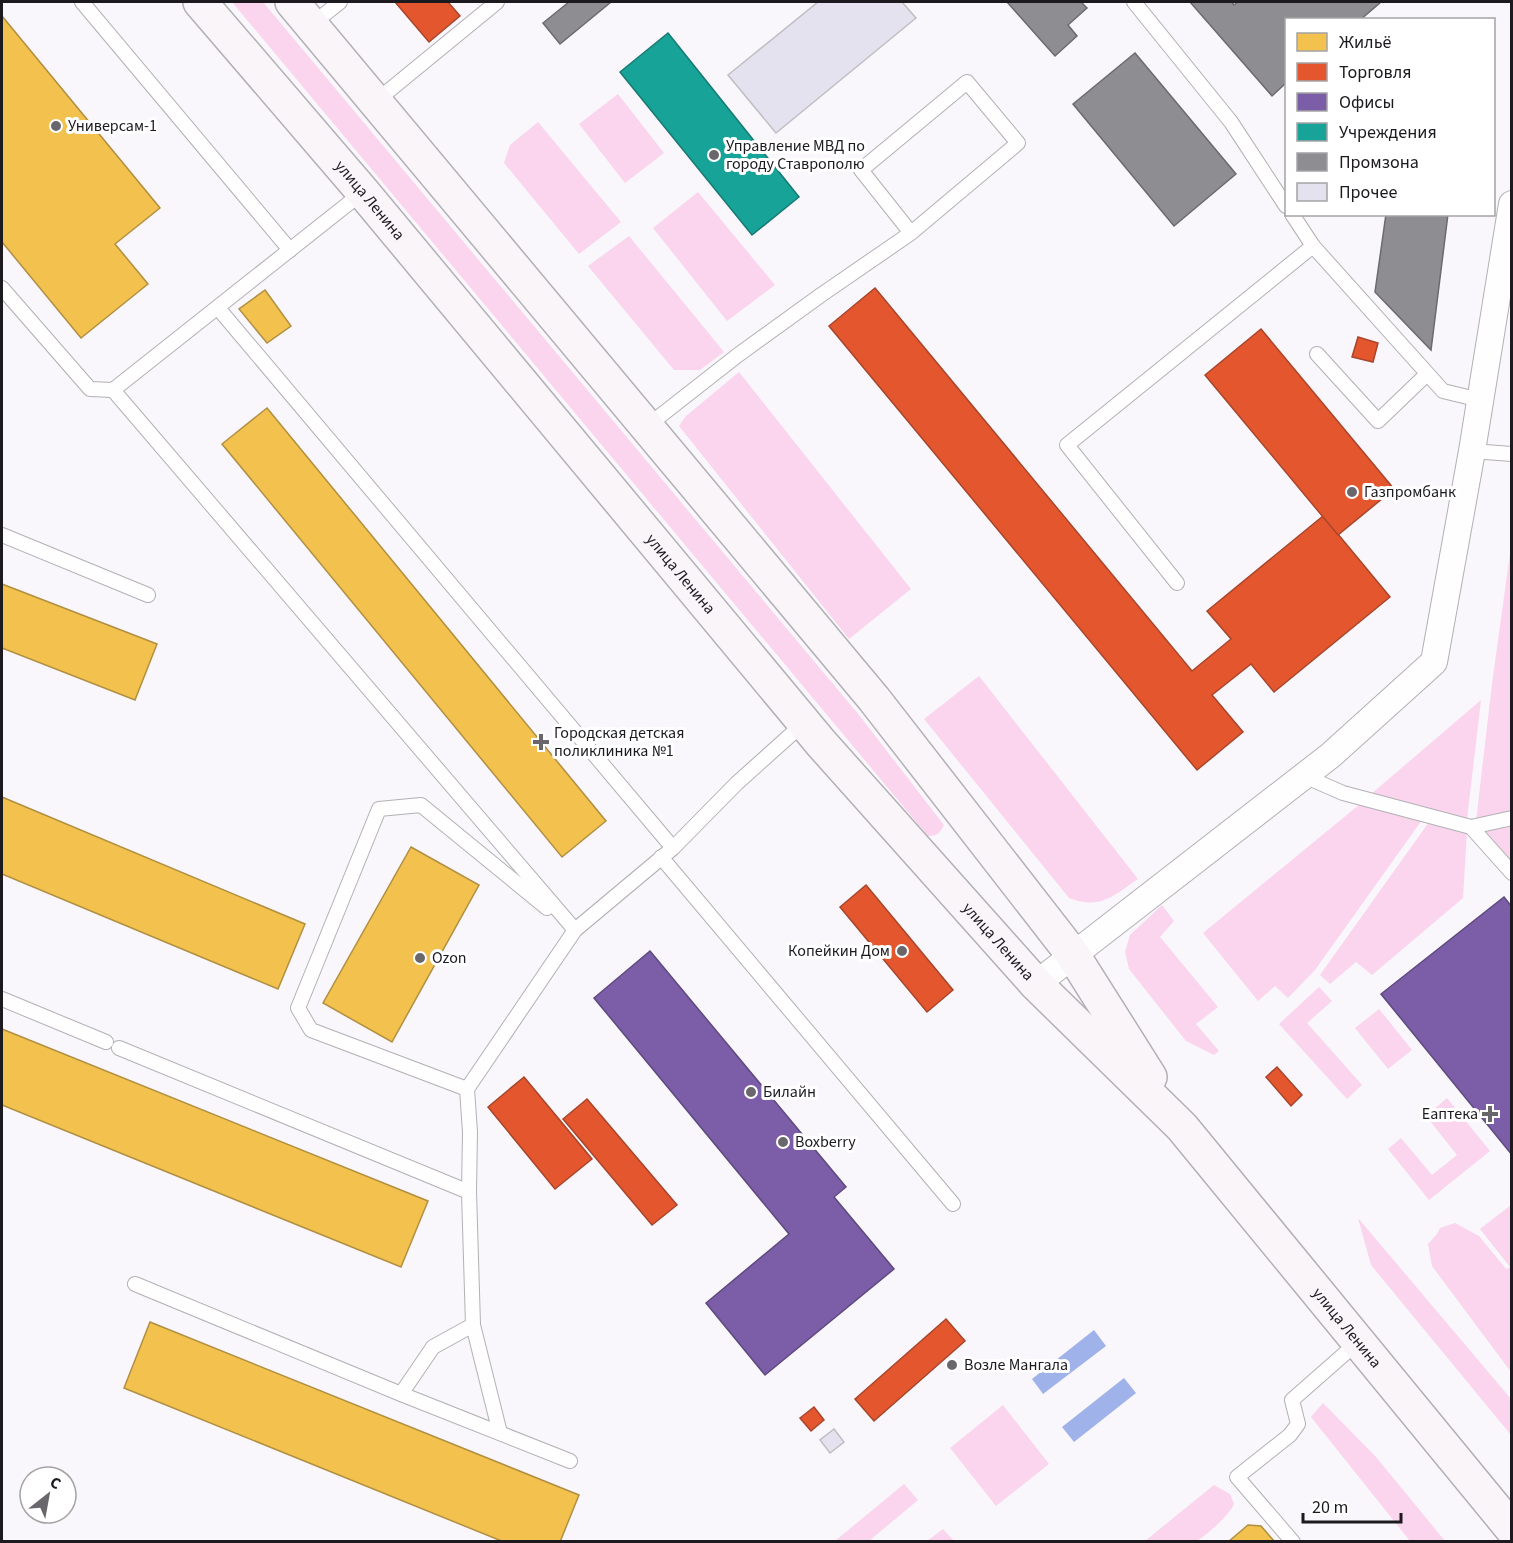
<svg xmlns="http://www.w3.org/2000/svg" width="1513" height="1543" viewBox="0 0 1513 1543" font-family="'Source Sans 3',sans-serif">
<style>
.green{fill:#fad5ed}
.water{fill:#a0b2ea}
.homes{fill:#f2c14e;stroke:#b28f40;stroke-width:1.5}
.shops{fill:#e4572e;stroke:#a8452a;stroke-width:1.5}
.offices{fill:#7b5ea7;stroke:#5e4a7e;stroke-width:1.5}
.public{fill:#17a398;stroke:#187a74;stroke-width:1.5}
.industry{fill:#8d8d92;stroke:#6b6a70;stroke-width:1.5}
.building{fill:#e4e2ef;stroke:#bfbec3;stroke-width:1.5}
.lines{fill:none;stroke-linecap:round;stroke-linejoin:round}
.lane-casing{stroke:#b2b0b4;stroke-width:16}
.street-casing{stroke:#b2b0b4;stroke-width:28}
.secondary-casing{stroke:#b2b0b4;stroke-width:36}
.lane{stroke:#fefeff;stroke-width:14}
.street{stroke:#fefeff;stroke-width:26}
.secondary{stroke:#f9f5f9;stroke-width:33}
.poi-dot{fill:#69676c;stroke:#fff;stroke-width:2}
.labels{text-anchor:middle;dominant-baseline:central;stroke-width:6;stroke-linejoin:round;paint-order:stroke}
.poi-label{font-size:16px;fill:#1c1a1f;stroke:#fff;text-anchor:start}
.street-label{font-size:16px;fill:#1c1a1f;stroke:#fff}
</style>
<rect width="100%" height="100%" fill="#f9f7fc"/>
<g class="green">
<path d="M232,2H263L859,715L944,825C940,833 937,836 928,836Z"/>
<path d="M618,94L664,153L625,183L579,124Z"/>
<path d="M538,122L621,222L579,254L504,163L510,145Z"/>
<path d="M698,192L775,285L727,321L653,228Z"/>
<path d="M629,236L724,352L700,370H674L588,266Z"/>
<path d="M739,372L911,589L849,639L679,426L686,416Z"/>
<path d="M1511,546V814L1476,821L1492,684Z"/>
<path d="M979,676L1138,879C1113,896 1101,910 1069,898L924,719Z"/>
<path d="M1481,700L1467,819L1370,795Z"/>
<path d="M1360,804L1422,820L1315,970L1288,998L1275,986L1258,1001L1203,933Z"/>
<path d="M1429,822L1467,831L1463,898L1372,975L1356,962L1330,984L1320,975Z"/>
<path d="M1511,822V860L1506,865L1478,829Z"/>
<path d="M1162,905L1174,921L1160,937L1218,1007L1196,1024L1219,1051L1214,1055L1186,1041L1129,969L1125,952L1130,935Z"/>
<path d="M1319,987L1332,1001L1307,1023L1362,1085L1347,1099L1279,1024Z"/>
<path d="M1379,1009L1412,1050L1388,1069L1355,1028Z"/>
<path d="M1447,1098L1490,1151L1429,1200L1388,1149L1401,1138L1432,1175L1457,1155L1426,1116Z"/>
<path d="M1511,1205L1512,1266L1510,1267L1480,1229Z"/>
<path d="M1358,1218L1511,1399V1435L1371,1265Z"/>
<path d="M1455,1223L1479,1236L1506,1269L1511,1267V1372L1432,1266L1428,1244L1437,1234L1440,1228Z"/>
<path d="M1323,1403L1376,1457L1445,1541H1410L1311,1417Z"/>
<path d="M1003,1405L1049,1464L996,1506L950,1448Z"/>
<path d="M904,1484L918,1500L869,1541H835Z"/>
<path d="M1214,1485L1230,1494L1234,1504C1230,1514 1203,1540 1193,1542C1179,1543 1160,1542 1145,1541Z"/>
<path d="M943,1529L954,1541H927Z"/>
</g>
<g class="water">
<path d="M1094,1330L1106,1346L1043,1394L1032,1379Z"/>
<path d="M1124,1378L1136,1393L1074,1442L1062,1427Z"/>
</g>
<g class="homes">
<path d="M2,16L160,208L115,244L148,284L81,338L2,242Z"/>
<path d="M265,290L291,326L267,343L239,309Z"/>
<path d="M267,408L606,821L562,857L222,444Z"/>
<path d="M2,584L157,644L135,700L2,648Z"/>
<path d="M2,797L305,924L278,989L2,874Z"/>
<path d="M411,847L479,885L392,1042L323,1003Z"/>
<path d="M2,1029L428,1201L401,1267L2,1105Z"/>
<path d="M150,1322L579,1495L560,1542H504L124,1388Z"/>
<path d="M1248,1525L1261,1526L1275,1542H1228Z"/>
</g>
<g class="shops">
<path d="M395,2H448L460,16L429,42Z"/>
<path d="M875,288L1192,671L1231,639L1207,611L1323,516L1390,597L1274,692L1251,664L1212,695L1243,732L1197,770L829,326Z"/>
<path d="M1261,329L1394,489L1338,535L1205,375Z"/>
<path d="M1358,337L1378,343L1373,362L1352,357Z"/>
<path d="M866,885L953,990L927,1012L840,907Z"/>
<path d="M1277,1067L1302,1095L1291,1106L1266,1077Z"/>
<path d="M524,1077L592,1159L555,1189L488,1107Z"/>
<path d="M587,1099L677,1205L652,1225L563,1119Z"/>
<path d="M946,1319L965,1341L874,1421L855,1399Z"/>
<path d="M814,1407L824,1420L811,1431L800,1418Z"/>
</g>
<g class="offices">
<path d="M1504,897L1512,907V1155L1381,994Z"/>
<path d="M650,951L846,1187L834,1197L894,1269L765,1375L706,1303L789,1234L594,998Z"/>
</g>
<path class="public" d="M668,33L799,197L752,235L620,72Z"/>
<g class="industry">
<path d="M569,2H611L560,44L543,23Z"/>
<path d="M1007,2H1081L1087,8L1068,25L1077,36L1055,56Z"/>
<path d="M1190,2H1232L1234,5L1238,2H1381L1360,20H1286V83L1272,96Z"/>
<path d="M1135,53L1236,174L1174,226L1073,104Z"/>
<path d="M1386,214H1448L1431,350L1375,292Z"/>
</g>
<g class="building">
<path d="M818,2H902L916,18L776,133L728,75Z"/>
<path d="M834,1429L844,1442L830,1453L820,1440Z"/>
</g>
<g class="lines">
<g class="lane-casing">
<g id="lane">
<path d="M82,2L290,250"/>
<path d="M1134,2L1231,122L1286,206"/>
<path d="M311,25L340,2"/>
<path d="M375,102L497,2"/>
<path d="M1292,214L1313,246L1443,391L1480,400"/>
<path d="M2,288L90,389L113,390L363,192"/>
<path d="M218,308L673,848"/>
<path d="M1317,354L1378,421L1427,374"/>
<path d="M113,390L575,930"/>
<path d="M646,427L738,355L821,295L911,233L1018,143L967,82L861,170L911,233"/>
<path d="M1472,451L1512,454"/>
<path d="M2,535L148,595"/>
<path d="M1177,583L1067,445L1313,246"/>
<path d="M1304,776L1343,793L1471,827L1512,873"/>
<path d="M1471,827L1512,818"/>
<path d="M661,857L953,1204"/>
<path d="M2,999L106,1042"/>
<path d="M119,1048L469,1192"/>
<path d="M467,1089L311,1030L298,1008L379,809L421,805L547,908"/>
<path d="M135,1284L401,1394L570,1461"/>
<path d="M401,1394L433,1347L473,1325"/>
<path d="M500,1433L473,1325L469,1192L470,1132L467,1089L575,930L673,848L737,783L805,722"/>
<path d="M1293,1542L1237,1477L1290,1435L1298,1424L1292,1400L1358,1342"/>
</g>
</g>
<g class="street-casing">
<path id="street" d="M1036,984L1331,755L1434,662L1472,451L1512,204"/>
</g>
<g class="secondary-casing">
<g id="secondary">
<path id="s1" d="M200,2L363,192L821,743L1036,984L1182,1127L1512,1529"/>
<path d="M292,2L874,699L1073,955L1150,1077"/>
</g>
</g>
<use href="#lane" class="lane"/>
<use href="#street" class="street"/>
<use href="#secondary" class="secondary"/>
</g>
<g class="poi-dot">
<circle cx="56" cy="126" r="6"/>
<circle cx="714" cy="155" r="6"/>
<circle cx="1352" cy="492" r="6"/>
<path d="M538 733h6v6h6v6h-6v6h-6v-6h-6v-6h6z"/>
<circle cx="902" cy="951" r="6"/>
<circle cx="420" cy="958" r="6"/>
<circle cx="751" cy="1092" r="6"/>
<path d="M1487 1105h6v6h6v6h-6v6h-6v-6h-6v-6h6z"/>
<circle cx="783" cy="1142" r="6"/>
<circle cx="952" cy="1365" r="6"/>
</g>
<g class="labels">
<g class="poi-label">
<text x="68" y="126">Универсам-1</text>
<text x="726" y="146">Управление МВД по<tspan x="726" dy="18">городу Ставрополю</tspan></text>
<text x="1364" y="492">Газпромбанк</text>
<text x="554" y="733">Городская детская<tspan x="554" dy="18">поликлиника №1</tspan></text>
<text x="890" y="951" text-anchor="end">Копейкин Дом</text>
<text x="432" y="958">Ozon</text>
<text x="763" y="1092">Билайн</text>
<text x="1478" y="1114" text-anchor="end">Еаптека</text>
<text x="795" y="1142">Boxberry</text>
<text x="964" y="1365">Возле Мангала</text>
</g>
<g class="street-label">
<text stroke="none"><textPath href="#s1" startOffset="261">улица Ленина</textPath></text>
<text stroke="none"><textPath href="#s1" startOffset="747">улица Ленина</textPath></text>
<text stroke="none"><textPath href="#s1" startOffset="1233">улица Ленина</textPath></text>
<text stroke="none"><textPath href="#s1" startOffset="1754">улица Ленина</textPath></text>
</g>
</g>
<rect width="1513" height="1543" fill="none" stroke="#1c1a1f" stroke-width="6"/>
<rect x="1285" y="18" width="210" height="198" fill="#ffffff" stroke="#a4a3a5" stroke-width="1.5"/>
<rect x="1297" y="33" width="30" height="18" fill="#f2c14e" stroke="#a4a3a5" stroke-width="1.5"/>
<text x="1339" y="48" font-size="18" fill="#1c1a1f">Жильё</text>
<rect x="1297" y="63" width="30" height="18" fill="#e4572e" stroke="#a4a3a5" stroke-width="1.5"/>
<text x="1339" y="78" font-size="18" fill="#1c1a1f">Торговля</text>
<rect x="1297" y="93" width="30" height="18" fill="#7b5ea7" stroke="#a4a3a5" stroke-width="1.5"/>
<text x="1339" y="108" font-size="18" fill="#1c1a1f">Офисы</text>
<rect x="1297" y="123" width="30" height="18" fill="#17a398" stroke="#a4a3a5" stroke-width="1.5"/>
<text x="1339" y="138" font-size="18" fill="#1c1a1f">Учреждения</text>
<rect x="1297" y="153" width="30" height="18" fill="#8d8d92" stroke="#a4a3a5" stroke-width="1.5"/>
<text x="1339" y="168" font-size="18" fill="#1c1a1f">Промзона</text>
<rect x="1297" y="183" width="30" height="18" fill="#e4e2ef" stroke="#a4a3a5" stroke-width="1.5"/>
<text x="1339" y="198" font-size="18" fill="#1c1a1f">Прочее</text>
<g transform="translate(48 1495) rotate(31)"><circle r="28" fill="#ffffff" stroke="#a4a3a5" stroke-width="1.5"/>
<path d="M0-4.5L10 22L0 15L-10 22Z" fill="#69676c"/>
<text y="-9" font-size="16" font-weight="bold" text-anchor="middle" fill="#1c1a1f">С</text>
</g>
<path d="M1303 1513v9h98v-9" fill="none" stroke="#1c1a1f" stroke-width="3"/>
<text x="1312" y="1513" font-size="18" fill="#1c1a1f" stroke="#ffffff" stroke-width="4.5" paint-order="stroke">20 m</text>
</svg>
